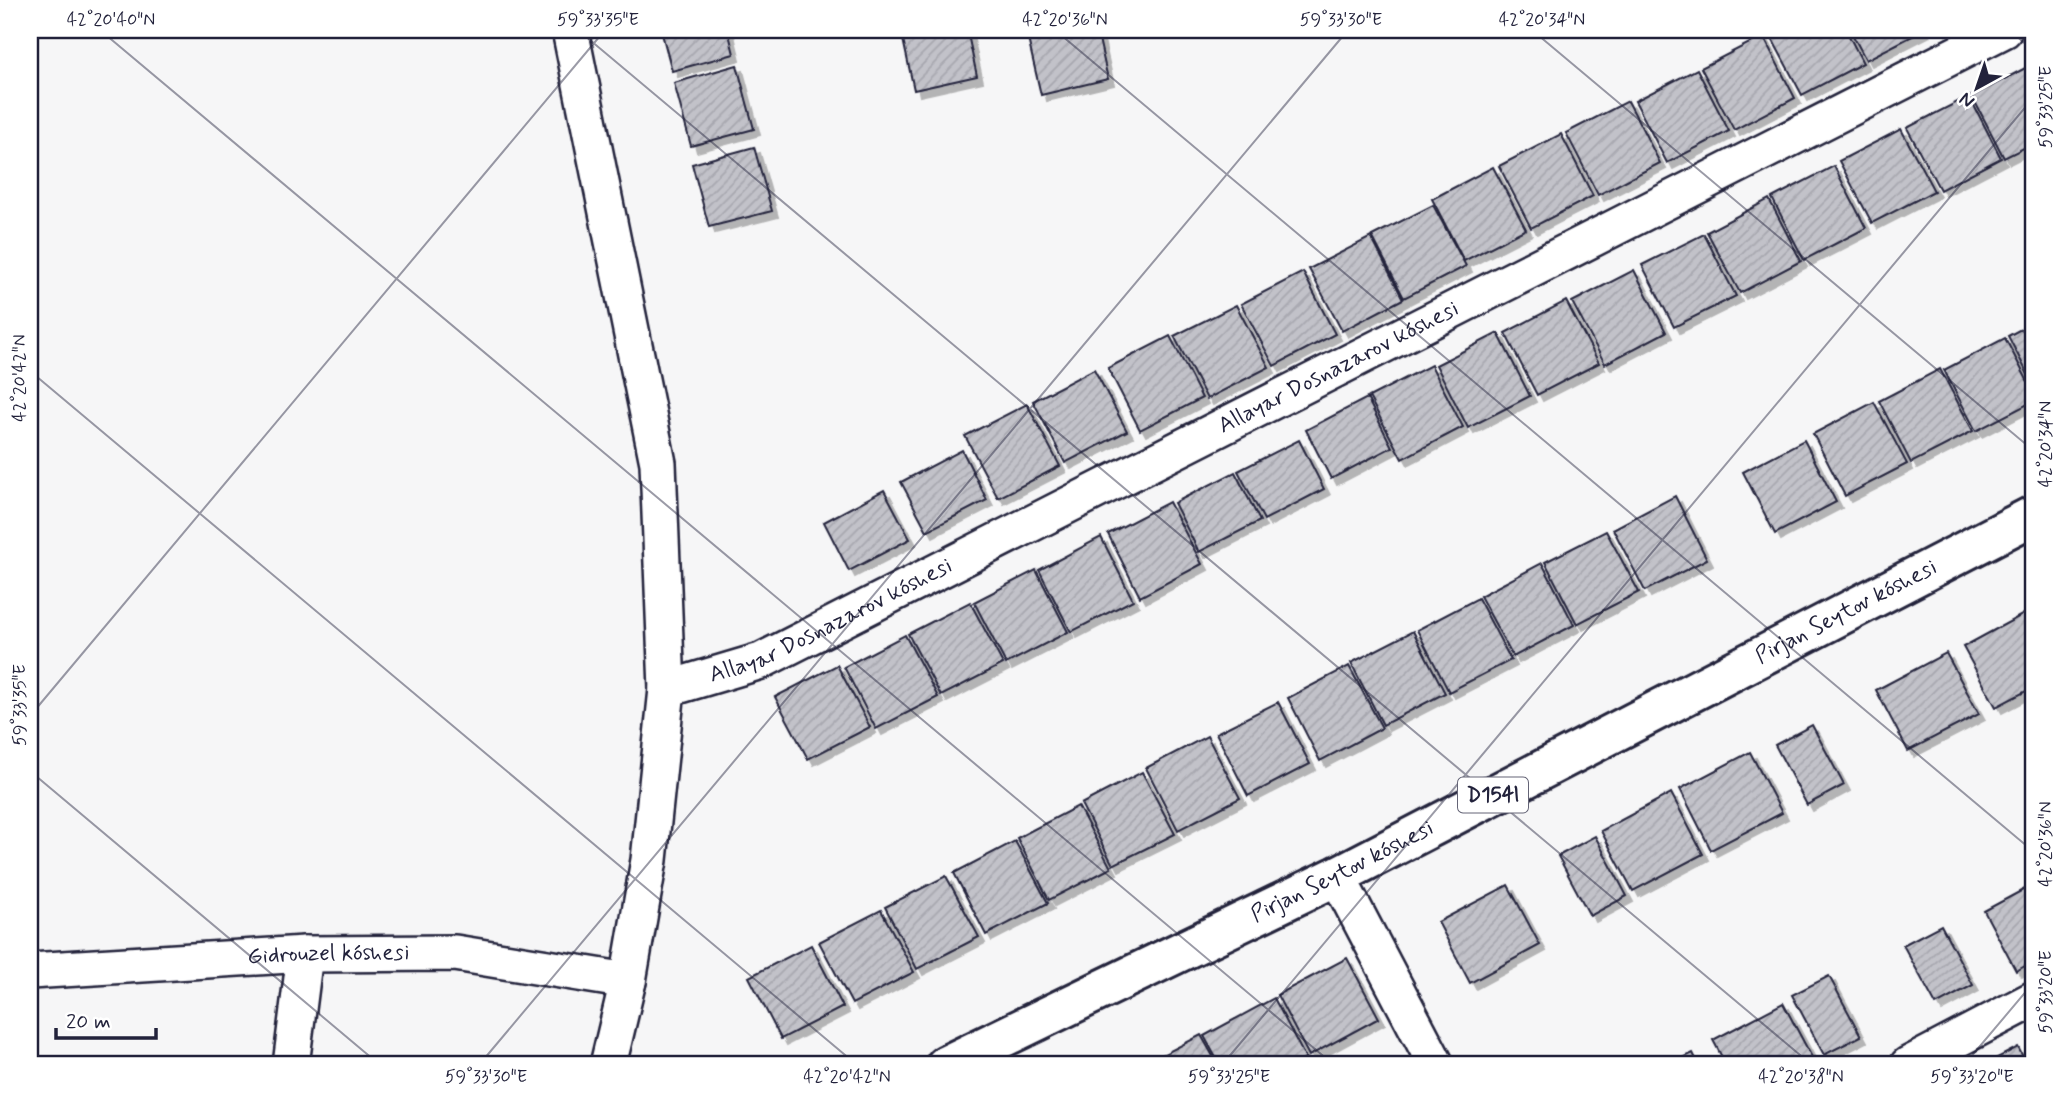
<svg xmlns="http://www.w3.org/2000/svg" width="2064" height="1095" viewBox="0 0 2064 1095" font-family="Mynerve,sans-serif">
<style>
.building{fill:url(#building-hatch);stroke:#22223b;stroke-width:2;filter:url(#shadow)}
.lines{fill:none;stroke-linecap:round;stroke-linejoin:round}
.minor-casing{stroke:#22223b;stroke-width:40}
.major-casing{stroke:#22223b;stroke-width:44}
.minor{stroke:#fff;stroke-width:35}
.major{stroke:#fff;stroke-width:38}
.ticks{fill:none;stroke:#22223b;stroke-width:2;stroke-opacity:0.45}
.labels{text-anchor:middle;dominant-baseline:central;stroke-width:7;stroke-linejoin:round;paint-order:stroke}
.shield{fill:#fff;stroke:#646476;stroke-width:2}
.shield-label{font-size:21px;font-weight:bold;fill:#22223b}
.street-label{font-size:23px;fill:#22223b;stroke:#fff}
.neatline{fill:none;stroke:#22223b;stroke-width:2.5}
.ticks-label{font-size:18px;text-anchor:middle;fill:#22223b}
</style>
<defs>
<pattern id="building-hatch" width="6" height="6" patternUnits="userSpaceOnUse" patternTransform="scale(1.75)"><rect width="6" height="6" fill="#c2c2c9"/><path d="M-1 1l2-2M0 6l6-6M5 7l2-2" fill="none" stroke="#a6a6ae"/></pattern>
<filter id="shadow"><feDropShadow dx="6" dy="6" stdDeviation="0" flood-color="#0004"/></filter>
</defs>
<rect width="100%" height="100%" fill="#f6f6f7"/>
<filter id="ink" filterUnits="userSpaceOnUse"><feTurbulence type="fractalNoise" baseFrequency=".0143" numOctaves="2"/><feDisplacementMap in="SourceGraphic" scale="14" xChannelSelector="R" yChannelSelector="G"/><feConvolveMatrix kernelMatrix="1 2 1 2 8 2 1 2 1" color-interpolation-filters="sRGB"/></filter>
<g filter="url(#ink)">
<g class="building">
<path d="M661,30H728L734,54L672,71Z"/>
<path d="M901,30H967L977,76L914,90Z"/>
<path d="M1026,30H1097L1108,79L1041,95Z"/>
<path d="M1776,30H1846L1863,63L1802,95L1769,33Z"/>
<path d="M1850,30H1924L1866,60Z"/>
<path d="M1763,36L1795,98L1734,130L1701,68Z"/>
<path d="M2033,64L2034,143L2004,158L1972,96Z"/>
<path d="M737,65L754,129L691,146L674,83Z"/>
<path d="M1697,69L1729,131L1667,163L1635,101Z"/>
<path d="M1969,96L2001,158L1940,190L1907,128Z"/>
<path d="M1628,101L1660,163L1598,195L1566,133Z"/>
<path d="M1901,129L1934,191L1872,223L1839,161Z"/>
<path d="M1561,134L1593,196L1531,228L1499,166Z"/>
<path d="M754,147L772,211L709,227L692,164Z"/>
<path d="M1834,166L1866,228L1804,260L1772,198Z"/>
<path d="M1493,167L1526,229L1464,261L1432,199Z"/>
<path d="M1769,199L1801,261L1740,293L1707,232Z"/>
<path d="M1433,205L1466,266L1404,298L1372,236Z"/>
<path d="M1704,234L1736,296L1674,327L1642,265Z"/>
<path d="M1371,237L1403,299L1342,331L1309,269Z"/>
<path d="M1634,270L1666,332L1605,364L1572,302Z"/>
<path d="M1303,272L1335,334L1274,366L1241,304Z"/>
<path d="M1566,301L1599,363L1537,395L1505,333Z"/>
<path d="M1236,305L1269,367L1207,399L1174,336Z"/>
<path d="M2034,322V386L2008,336Z"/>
<path d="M1498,333L1530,396L1468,428L1436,365Z"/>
<path d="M1170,336L1202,398L1140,430L1108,368Z"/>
<path d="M2005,338L2034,393V401L1976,431L1944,370Z"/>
<path d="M1431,365L1463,427L1402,459L1369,397Z"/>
<path d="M1094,369L1127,431L1065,463L1033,401Z"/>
<path d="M1940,369L1973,431L1911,463L1879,401Z"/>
<path d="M1367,398L1392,447L1331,479L1306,430Z"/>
<path d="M1874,402L1907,464L1845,496L1813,434Z"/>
<path d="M1027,404L1060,466L998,498L965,436Z"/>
<path d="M1299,440L1324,489L1264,520L1238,471Z"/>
<path d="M1804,440L1836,502L1775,534L1743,472Z"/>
<path d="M962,450L987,500L927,531L901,482Z"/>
<path d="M1235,472L1260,521L1199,552L1174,503Z"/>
<path d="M884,490L910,539L849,571L824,522Z"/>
<path d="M1675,496L1707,559L1645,591L1613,529Z"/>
<path d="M1169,502L1202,564L1140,597L1108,534Z"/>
<path d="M1606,531L1639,592L1577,624L1545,562Z"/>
<path d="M1101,537L1133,600L1071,632L1039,570Z"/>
<path d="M1542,563L1574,625L1513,657L1480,596Z"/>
<path d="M1036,570L1068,632L1006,664L974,602Z"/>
<path d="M1478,598L1511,660L1449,692L1417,630Z"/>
<path d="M970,602L1003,664L941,696L908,634Z"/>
<path d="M2033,609L2034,687L1996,707L1963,647Z"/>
<path d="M1413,631L1445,693L1383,725L1351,663Z"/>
<path d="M905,635L938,697L876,729L844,667Z"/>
<path d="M1946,653L1979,714L1908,751L1876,690Z"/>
<path d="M837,665L870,727L808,759L775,697Z"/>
<path d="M1349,666L1382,728L1320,761L1288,698Z"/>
<path d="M1278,702L1310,764L1248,796L1216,733Z"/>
<path d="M1812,725L1844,785L1807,805L1775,745Z"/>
<path d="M1207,736L1240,798L1178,830L1146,768Z"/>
<path d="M1750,752L1782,813L1711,850L1680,789Z"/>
<path d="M1142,772L1175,834L1113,865L1081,804Z"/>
<path d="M1671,793L1703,854L1633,891L1601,831Z"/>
<path d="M1078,806L1111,868L1049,900L1017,838Z"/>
<path d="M1595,836L1627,896L1590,916L1558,856Z"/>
<path d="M1015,841L1048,903L986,935L954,873Z"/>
<path d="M946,876L979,937L917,969L885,907Z"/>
<path d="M2034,884V961L2016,971L1984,911Z"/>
<path d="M1508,885L1540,945L1470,983L1438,922Z"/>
<path d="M881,910L914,972L852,1004L819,942Z"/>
<path d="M1941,925L1973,985L1936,1005L1903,945Z"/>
<path d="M811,945L843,1007L781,1039L749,977Z"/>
<path d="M1347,958L1379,1018L1309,1056L1277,995Z"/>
<path d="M1829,976L1861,1036L1824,1055L1792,995Z"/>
<path d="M1274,998L1306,1059L1294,1065H1220L1204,1036Z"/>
<path d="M1783,1003L1815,1063L1812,1065H1726L1713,1040Z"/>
<path d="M1201,1035L1218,1065H1143Z"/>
<path d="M2018,1047L2027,1065H1984Z"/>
<path d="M1693,1053L1699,1065H1669Z"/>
</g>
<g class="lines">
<g class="minor-casing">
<g id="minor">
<path d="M570,30L658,463L667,689L649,860L628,981L608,1065"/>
<path id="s1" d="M667,689L761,661L2004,30"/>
<path d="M1337,876L1436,1065"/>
<path id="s2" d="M30,971L305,954L455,953L628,981"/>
<path d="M291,1065L305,954"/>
<path d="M1908,1065L2034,999"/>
</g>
</g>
<g class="major-casing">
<g id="major">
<path id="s3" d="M946,1065L1337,876L2034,515"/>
</g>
</g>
<use href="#minor" class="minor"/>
<use href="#major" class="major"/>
</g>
</g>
<path class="ticks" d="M100,30L1334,1065M578,30L1812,1065M1055,30L2034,852M1532,30L2034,451M2009,30L2034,51M30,371L857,1065M30,716L605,30M30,771L380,1065M479,1065L1348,30M1222,1065L2034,97M1964,1065L2034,982"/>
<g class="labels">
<rect class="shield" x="1458" y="777.5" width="70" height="35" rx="5"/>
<g class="shield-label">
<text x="1493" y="795">D154l</text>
</g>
<g class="street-label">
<text stroke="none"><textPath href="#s1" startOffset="746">Allayar Dosnazarov kóshesi</textPath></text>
<text stroke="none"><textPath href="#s3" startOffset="1008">Pirjan Seytov kóshesi</textPath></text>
<text stroke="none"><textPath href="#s1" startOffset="178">Allayar Dosnazarov kóshesi</textPath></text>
<text stroke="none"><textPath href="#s3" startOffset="441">Pirjan Seytov kóshesi</textPath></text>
<text stroke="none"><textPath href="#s2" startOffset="299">Gidrouzel kóshesi</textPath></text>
</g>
</g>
<rect width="2064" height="1095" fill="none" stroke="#fff" stroke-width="77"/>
<g transform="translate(1977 88) rotate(220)" stroke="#ffffff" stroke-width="5" paint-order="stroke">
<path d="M0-5L12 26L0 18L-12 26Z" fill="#22223b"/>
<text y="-10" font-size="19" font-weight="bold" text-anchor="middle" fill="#22223b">N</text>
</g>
<path d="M56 1028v10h100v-10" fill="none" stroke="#22223b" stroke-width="3.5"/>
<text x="66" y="1028" font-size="21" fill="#22223b" stroke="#ffffff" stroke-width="5" paint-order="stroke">20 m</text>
<rect x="38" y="38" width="1987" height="1018" class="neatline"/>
<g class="ticks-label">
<text x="111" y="25">42°20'40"N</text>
<text x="598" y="25">59°33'35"E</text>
<text x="1065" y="25">42°20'36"N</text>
<text x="1341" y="25">59°33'30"E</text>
<text x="1542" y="25">42°20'34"N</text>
<text transform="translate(2045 107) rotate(-90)" y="6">59°33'25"E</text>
<text transform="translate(19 378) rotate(-90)" y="6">42°20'42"N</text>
<text transform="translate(2045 444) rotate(-90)" y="6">42°20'34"N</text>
<text transform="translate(19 705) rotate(-90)" y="6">59°33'35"E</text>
<text transform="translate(2045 844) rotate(-90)" y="6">42°20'36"N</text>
<text transform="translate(2045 992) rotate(-90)" y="6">59°33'20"E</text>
<text x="486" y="1082">59°33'30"E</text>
<text x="847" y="1082">42°20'42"N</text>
<text x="1229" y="1082">59°33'25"E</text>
<text x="1801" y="1082">42°20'38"N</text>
<text x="1972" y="1082">59°33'20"E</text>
</g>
</svg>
